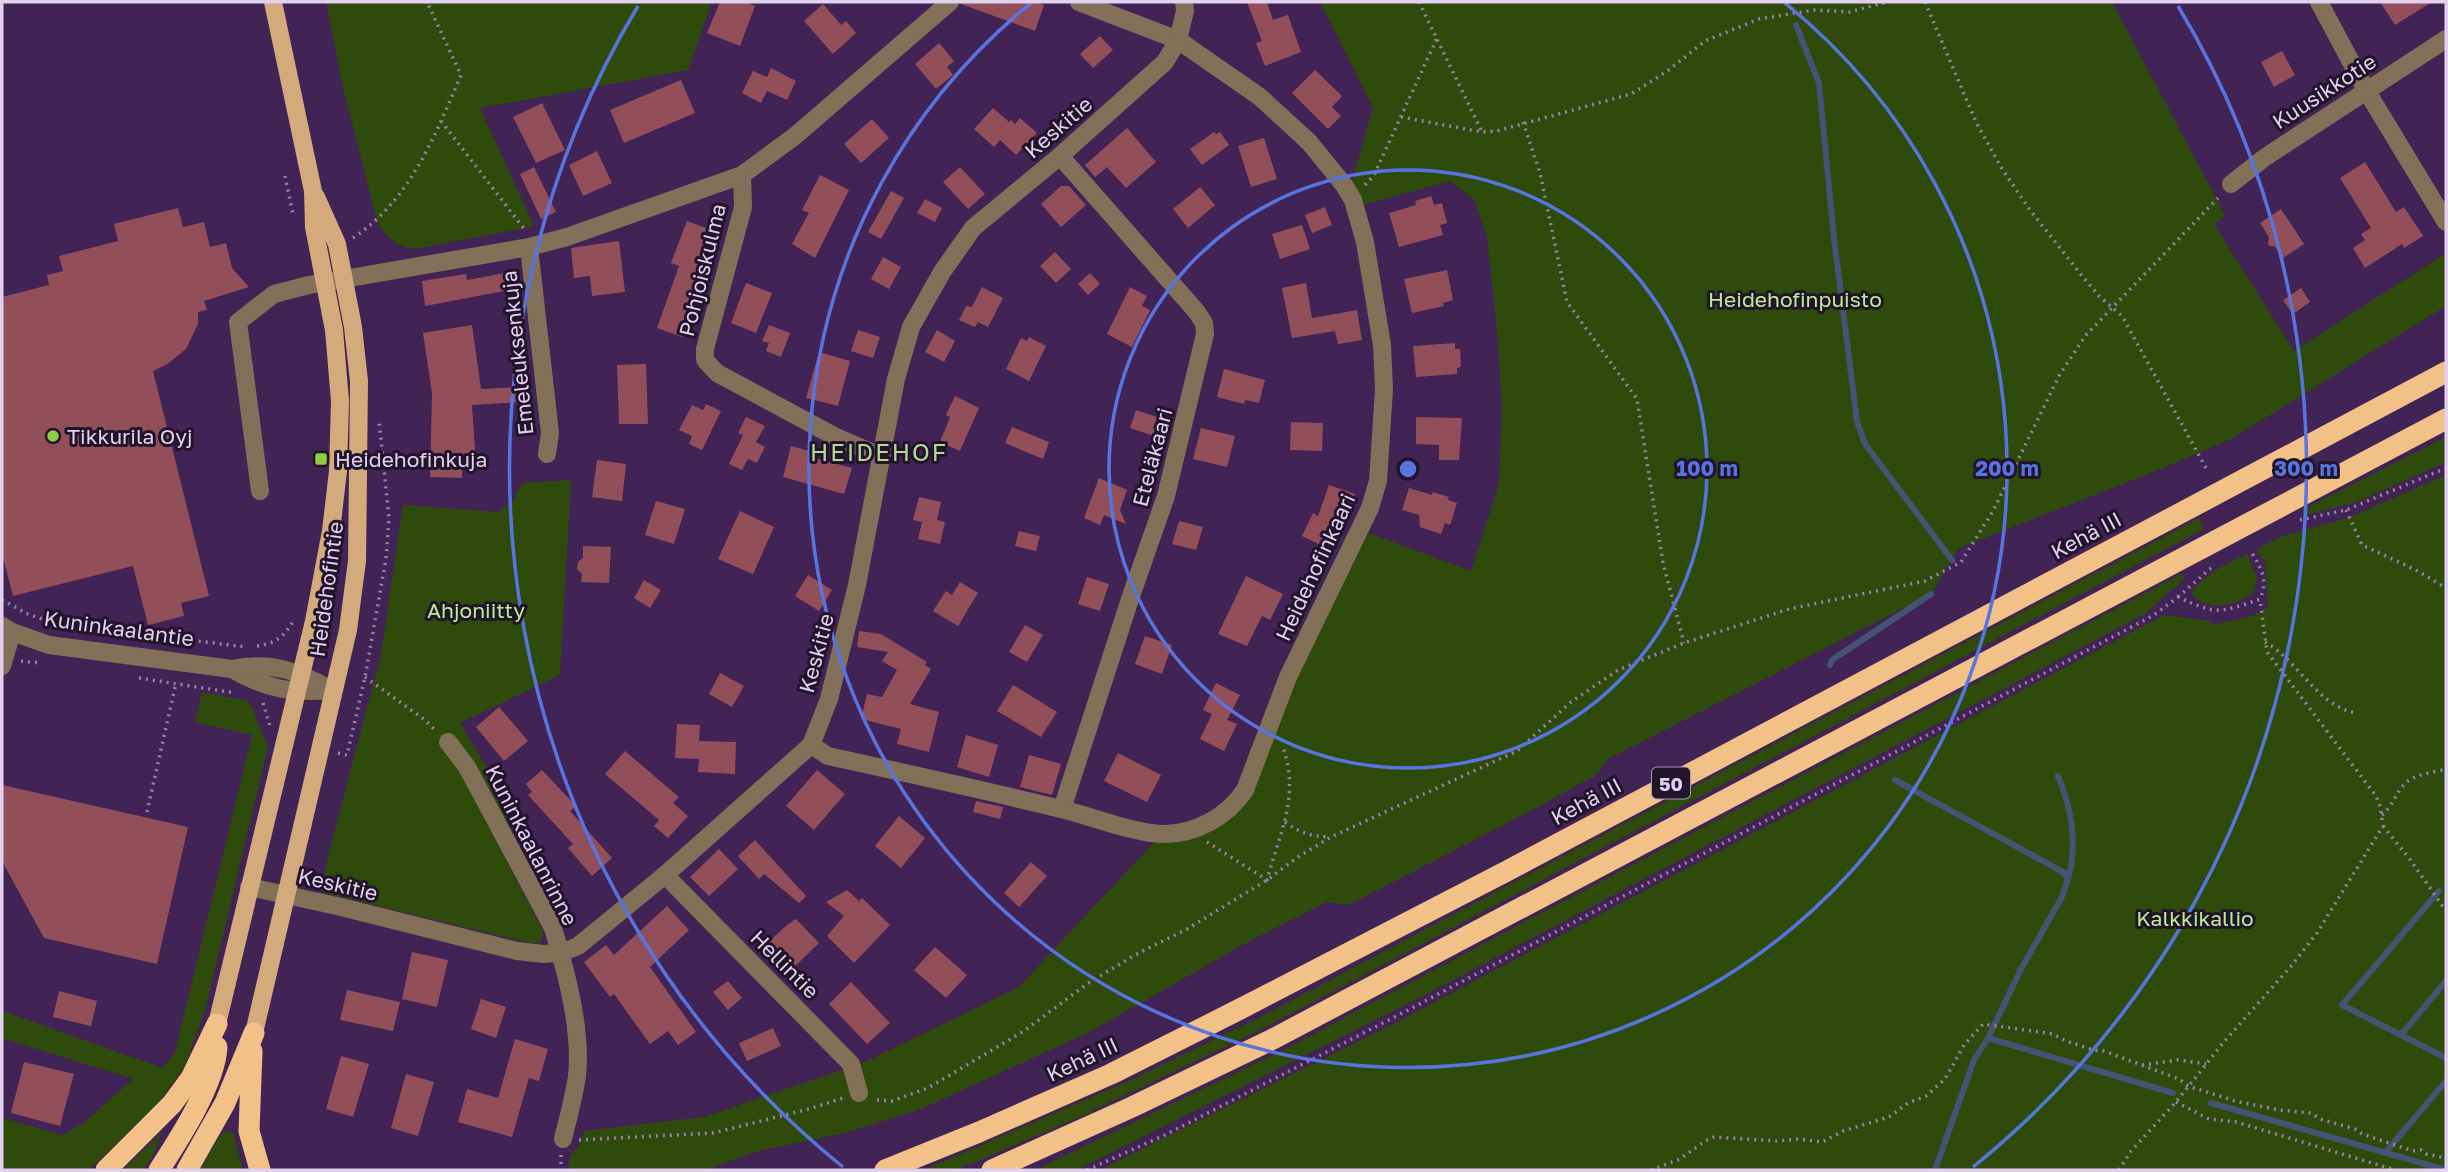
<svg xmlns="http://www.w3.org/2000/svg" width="2448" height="1172" viewBox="0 0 2448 1172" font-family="'Golos Text',sans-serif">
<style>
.green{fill:#2f4b0c}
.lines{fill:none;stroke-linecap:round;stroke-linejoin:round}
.stream{stroke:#445475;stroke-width:6}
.building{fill:#934f59}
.path{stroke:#9981a9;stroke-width:3.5;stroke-dasharray:2 5;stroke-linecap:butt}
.minor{stroke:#837059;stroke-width:18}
.major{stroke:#d2aa7b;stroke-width:18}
.highway{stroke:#f1c188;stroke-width:21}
.ring{fill:none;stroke:#5875df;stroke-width:3.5}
.poi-dot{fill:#8dce44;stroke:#22142b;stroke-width:2.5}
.labels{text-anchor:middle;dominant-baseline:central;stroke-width:6;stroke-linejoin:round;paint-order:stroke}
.shield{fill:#22142b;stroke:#a898b4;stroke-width:2}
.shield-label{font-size:19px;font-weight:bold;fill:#e2d0ef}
.street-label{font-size:21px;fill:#e2d0ef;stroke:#22142b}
.park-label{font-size:21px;fill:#beec94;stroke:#22142b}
.poi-label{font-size:21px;fill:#e2d0ef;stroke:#22142b;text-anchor:start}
.quarter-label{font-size:24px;letter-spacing:2px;fill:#b5da95;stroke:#22142b}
.centre{fill:#5875df;stroke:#22142b;stroke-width:3.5}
.ring-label{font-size:21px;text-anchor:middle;font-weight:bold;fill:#5875df;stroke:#22142b;stroke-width:6;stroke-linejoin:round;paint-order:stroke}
</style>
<rect width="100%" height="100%" fill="#422355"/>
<g class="green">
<path d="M326,2H712L688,70L480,108L534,226L415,249C395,246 387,238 377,221L343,87Z"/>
<path d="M1320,2H2112L2225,215L2214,224L2294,351L2446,253V306L2231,439L2166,467L1959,548L1931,594L1608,759L1596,775L1540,806L1349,905L1327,902L1246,943L1090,1032L921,1109L845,1133L762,1150L705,1170H569L568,1163L574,1149L578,1148L584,1131L704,1117L863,1063L1019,987L1157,839L1246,801L1256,787L1288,688L1369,533L1471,571L1499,484L1502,408L1497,331L1487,237L1474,199L1450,181L1359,206L1352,181L1373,108Z"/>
<path d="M2446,437V462L2357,502L2311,514H2305L2302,510Z"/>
<path d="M2446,475V1170H1100L1405,1018L2164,615L2210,621L2212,625L2252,616L2268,607L2265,563L2257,549L2280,537L2348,518Z"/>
<path d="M571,480L560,675L460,723L516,816L491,831L543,931L541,941L534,944L321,892L329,852L381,655L403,505L498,512L513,501L522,483Z"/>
<path d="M2199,518L2204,529L1268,1026L1080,1117L973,1163L954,1170H924L1135,1078L1268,1013Z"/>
<path d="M2247,554L2257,577L2254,592C2236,606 2213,611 2194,598L2192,592C2204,574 2228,563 2247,554Z"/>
<path d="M2183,573L2184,579L2145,614L1419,998L1077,1170H1035L1285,1049Z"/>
<path d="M202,692L248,701C257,715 260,731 268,746L206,1007L185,1066L160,1101L89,1170H2V1118L63,1135L85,1122L133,1079L2,1038V1011L163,1068L175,1052L252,735L195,722Z"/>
<path d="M226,1130L233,1133L243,1170H200L219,1137Z"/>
<path d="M163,1131L153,1155L143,1170H123Z"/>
</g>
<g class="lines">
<g class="stream">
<path d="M1787,2V3"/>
<path d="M1796,25L1819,83L1834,239L1857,421L1865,444L1952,560"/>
<path d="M1830,665L1832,660L1931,594"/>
<path d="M2058,776C2072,809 2078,843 2068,879"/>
<path d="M1895,780L2063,872L2068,879L2062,897L2021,969L1988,1038L1974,1060L1935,1170"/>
<path d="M2446,981L2401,1035L2446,1058"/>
<path d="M2401,1035L2342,1005L2439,891"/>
<path d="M1988,1038L2173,1093"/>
<path d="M2211,1103L2446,1170"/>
<path d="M2385,1153L2446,1081"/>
</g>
</g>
<g class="building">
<path d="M720,2H746L755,6L740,46L707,33Z"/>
<path d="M961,2H1033L1044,5L1035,31L961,4Z"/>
<path d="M1247,2H1267L1273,20L1288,15L1301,52L1265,66L1256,43L1262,41Z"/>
<path d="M2380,2H2432L2395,25Z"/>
<path d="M823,4L841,25L846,21L856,33L833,54L804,21Z"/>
<path d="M1100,36L1113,50L1093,68L1080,54Z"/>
<path d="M939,43L954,61L947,67L953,75L936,89L915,64Z"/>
<path d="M2282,51L2295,75L2274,87L2261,62Z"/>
<path d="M771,68L796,81L787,100L767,91L761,103L742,93L753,71L767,77Z"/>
<path d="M1315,70L1342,96L1332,107L1341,116L1328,129L1292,93Z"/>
<path d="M681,80L695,113L624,143L610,110Z"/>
<path d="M542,103L565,150L536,163L513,117Z"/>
<path d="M993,108L1009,122L1011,120L1015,124L1020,118L1037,133L1016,155L1000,140L994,147L974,129Z"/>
<path d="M872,119L889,138L861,163L844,144Z"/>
<path d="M1127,128L1156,162L1126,188L1107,167L1095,177L1085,165Z"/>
<path d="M1214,132L1216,134L1220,132L1229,145L1202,165L1190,149Z"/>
<path d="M1264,138L1277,179L1251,187L1238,146Z"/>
<path d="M597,151L612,183L583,196L569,165Z"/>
<path d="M2365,162L2396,212L2404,207L2423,236L2404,248L2402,244L2365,268L2353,248L2365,240L2361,234L2371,228L2340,178Z"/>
<path d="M534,167L556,212L541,219L520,174Z"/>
<path d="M960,167L985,194L968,209L943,182Z"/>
<path d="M820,175L849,190L815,258L792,244L809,213L802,210Z"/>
<path d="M1061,186H1069L1086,205L1061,227L1041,204Z"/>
<path d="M1200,187L1215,205L1188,228L1173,209Z"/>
<path d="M891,191L904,198L881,239L868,232Z"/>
<path d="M1431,196L1434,205L1442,203L1447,223L1440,225L1443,235L1399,247L1389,213L1416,205L1415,201Z"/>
<path d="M925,199L942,208L935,222L917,213Z"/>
<path d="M1325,207L1332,225L1312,233L1305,215Z"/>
<path d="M178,208L183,227L204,222L210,247L226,243L232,268L249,287L204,301L207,310L198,312V324L186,349L166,365L153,371L209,596L181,603L184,616L148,625L133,566L13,596L4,561L2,562V297L49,285L47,275L63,271L59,256L118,241L114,224Z"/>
<path d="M2281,209L2304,244L2283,258L2275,247L2268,245L2269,237L2260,223Z"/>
<path d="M687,221L714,231L689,299L695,301L682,337L657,328L679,266L671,263Z"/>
<path d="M1302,225L1310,249L1280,259L1272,234Z"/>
<path d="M619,241L625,292L592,296L590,276L574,278L571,248Z"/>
<path d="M1055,252L1071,269L1056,283L1040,266Z"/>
<path d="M883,257L901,267L889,289L871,279Z"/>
<path d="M1447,270L1453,300L1443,303L1444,306L1412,313L1404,279Z"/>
<path d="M505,273L509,290L425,306L422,281L466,274L467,280Z"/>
<path d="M1090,273L1100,284L1088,295L1078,284Z"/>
<path d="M746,283L772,293L756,333L731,323Z"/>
<path d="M1306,283L1312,318L1357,310L1362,340L1338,344L1335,331L1292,338L1282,288Z"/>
<path d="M982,287L1003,298L988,327L978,322L975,327L959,320L966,306L972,307Z"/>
<path d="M1130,287L1147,296L1142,306L1150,310L1132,347L1107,334Z"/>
<path d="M2301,288L2310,302L2293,314L2283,300Z"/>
<path d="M472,325L481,389L519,387L520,402L472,405L476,466H462V478L430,477L432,393L423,333Z"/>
<path d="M769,325L790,333L781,357L766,351L769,343L762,341Z"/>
<path d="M858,330L880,337L873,358L851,351Z"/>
<path d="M937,330L955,341L944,362L925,352Z"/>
<path d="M1029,337L1046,346L1029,381L1006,369L1021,338L1027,341Z"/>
<path d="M1455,343V349H1460L1461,367L1457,368V374L1416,377L1413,346Z"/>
<path d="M819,352L850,361L838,406L806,398Z"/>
<path d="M646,364L648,424H619L617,365Z"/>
<path d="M1224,369L1265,380L1259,403L1245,400L1244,404L1217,397Z"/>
<path d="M955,396L979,408L960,451L940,442L950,417L946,415Z"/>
<path d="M706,404L721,411L702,450L689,444L692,436L679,430L692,405L703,410Z"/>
<path d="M1136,410L1163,419L1157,437L1130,428Z"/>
<path d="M746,417L765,426L756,442L765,447L757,463L748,459L742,470L729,464L743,435L738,433Z"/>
<path d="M1416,417L1462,418L1459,460H1439V445L1416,444Z"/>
<path d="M1291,422L1323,423L1322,451L1290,450Z"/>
<path d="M1012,427L1049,442L1043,459L1005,443Z"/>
<path d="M1201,428L1235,436L1227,467L1193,459Z"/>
<path d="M791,446L814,452L812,457L852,468L844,494L783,477Z"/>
<path d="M597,460L626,464L622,501L592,497Z"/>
<path d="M1099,478L1127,490L1120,510L1126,524L1104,515L1100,525L1084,518Z"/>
<path d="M1329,485L1355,494L1344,529L1335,545L1330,543L1327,548L1302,536L1313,513L1318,516Z"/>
<path d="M1409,488L1432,495L1433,492L1449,497L1448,500L1457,503L1450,525L1445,523L1441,534L1420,527L1419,515L1402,510Z"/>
<path d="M919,497L941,502L937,520L945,522L940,544L918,539L922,522L913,520Z"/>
<path d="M656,501L685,509L674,544L645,535Z"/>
<path d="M740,511L774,527L753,574L718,559Z"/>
<path d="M1179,521L1203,527L1196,550L1172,544Z"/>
<path d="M1019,531L1040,536L1036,551L1015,546Z"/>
<path d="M583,546L611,547L609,583L581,582L582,574L577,569L578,562L583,558Z"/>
<path d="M808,575L832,590L819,611L795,596Z"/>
<path d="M1246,576L1283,594L1270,620L1262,616L1247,646L1218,634Z"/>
<path d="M1087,577L1109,584L1100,611L1078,604Z"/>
<path d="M644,580L661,590L650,608L634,598Z"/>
<path d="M960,582L978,593L958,626L933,611L946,591L952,595Z"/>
<path d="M1025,625L1043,635L1027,662L1009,652Z"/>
<path d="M859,631L881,634L927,662L925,665L931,669L910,704L939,712L929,752L897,744L901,729L861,719L867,694L882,697L897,670L882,661L888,652L857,647Z"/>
<path d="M1145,636L1172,645L1162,674L1135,664Z"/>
<path d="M720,673L744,686L732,707L709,694Z"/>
<path d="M1216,683L1240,695L1227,720L1237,724L1224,751L1200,739L1212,714L1203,710Z"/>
<path d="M1013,685L1057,712L1041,737L997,711Z"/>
<path d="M499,707L528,741L504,761L476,727Z"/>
<path d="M677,724L700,725L699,741L736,742L735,774L698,772L699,759L675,758Z"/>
<path d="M966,735L998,745L989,777L957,767Z"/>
<path d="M625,751L679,797L673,803L688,816L668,838L654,826L659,820L605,774Z"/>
<path d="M1118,753L1161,775L1147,802L1104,781Z"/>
<path d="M1029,755L1061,764L1052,795L1020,787Z"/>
<path d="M542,770L576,806L570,811L612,858L592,876L568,848L573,844L528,795L532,792L526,784Z"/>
<path d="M817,770L845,794L814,830L786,806Z"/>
<path d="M2,785L188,827L157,964L44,938L2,861Z"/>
<path d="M976,801L1003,807L1000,819L973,812Z"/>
<path d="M899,816L925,838L901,868L875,846Z"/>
<path d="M755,840L806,896L799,903L764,874L759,879L738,856Z"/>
<path d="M719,849L738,869L709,896L690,877Z"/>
<path d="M1031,862L1047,876L1019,907L1004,893Z"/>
<path d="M847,890L859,901L862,898L890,925L854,963L827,936L844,916L826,902Z"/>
<path d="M667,906L689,930L650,967L696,1032L678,1045L668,1031L650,1044L614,994L610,997L584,962L606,945L614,955Z"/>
<path d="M796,919L819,943L788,973L763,947L787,925Z"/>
<path d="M935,947L967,975L946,998L914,970Z"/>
<path d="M412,952L448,960L437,1007L402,999Z"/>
<path d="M728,981L742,998L728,1010L713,992Z"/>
<path d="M851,982L890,1023L867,1044L829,1004Z"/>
<path d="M347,990L400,1002L393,1031L340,1020Z"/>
<path d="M59,991L97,1001L91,1026L53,1017Z"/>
<path d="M481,999L506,1007L496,1038L471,1029Z"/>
<path d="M773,1028L781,1046L747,1061L739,1043Z"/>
<path d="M515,1039L548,1049L539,1081L529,1078L512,1137L458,1122L467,1089L498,1098Z"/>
<path d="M341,1056L369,1064L353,1117L326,1109Z"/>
<path d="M24,1062L74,1074L60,1126L11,1113Z"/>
<path d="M406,1074L434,1082L418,1136L391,1128Z"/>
</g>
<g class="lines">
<g class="path">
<path d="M1419,2L1482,132"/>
<path d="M1925,2L1976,122L2002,169L2030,210L2083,277L2099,296L2122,316L2206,468"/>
<path d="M1401,117L1482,132L1497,131L1631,94L1666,72L1705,41L1759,19L1815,10L1849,12L1887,2"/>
<path d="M441,121L525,230"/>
<path d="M1523,122L1540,173L1567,302L1637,399L1663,563L1684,643"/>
<path d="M285,176L293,215"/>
<path d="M1365,185L1374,175L1437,38"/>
<path d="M353,238C410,200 435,136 461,75L427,2"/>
<path d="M2346,510L2362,545L2416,570L2446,588"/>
<path d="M2300,520L2346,510L2446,468"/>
<path d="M2178,597L2211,568"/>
<path d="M2,600L28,614L53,623L246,647"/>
<path d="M2265,642C2298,660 2317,706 2356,713"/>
<path d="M257,646C276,643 284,637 294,620"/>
<path d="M21,661L41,663"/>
<path d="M365,677L425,720L436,731"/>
<path d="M139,678L235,693"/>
<path d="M263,703L270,726"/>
<path d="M338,753L347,755L365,677L386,559L389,518L379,420"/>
<path d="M147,812L176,683"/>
<path d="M2382,815C2394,805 2396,791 2407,782C2416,774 2435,772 2446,769"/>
<path d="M1285,822C1300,833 1310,836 1329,837"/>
<path d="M2383,826L2409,858L2446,911"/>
<path d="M1207,842L1267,880C1280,832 1300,797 1283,747"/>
<path d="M2142,1065L2178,1060L2206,1064"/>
<path d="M877,1100L892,1101L928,1088L1024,1031L1087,984L1133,956L1187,929L1267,880L1298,857L1331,837L1517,751L1571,702L1618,670L1684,643L1789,609L1925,581L1961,562L1993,511L2060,374L2086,335L2218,198"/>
<path d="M2176,1102L2209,1119L2236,1122L2395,1170"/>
<path d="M579,1140L713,1133L809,1109L843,1098"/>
<path d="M561,1155V1170"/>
<path d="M1087,1170L1165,1135L1412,1008L2154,615L2178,597C2216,615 2220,613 2260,599C2268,580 2262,570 2252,553"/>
<path d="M1651,1170L1680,1159L1705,1141L1714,1137L1777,1141L1800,1139L1822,1142L1843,1131L1889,1117L1908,1103L1926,1096L1945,1079L1964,1045L1983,1024L2053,1034L2066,1041L2093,1050L2104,1051L2179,1079L2188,1086L2235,1101L2279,1110L2311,1113L2320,1119L2355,1129L2362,1134L2413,1151L2421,1150L2426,1154L2446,1158"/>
<path d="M2119,1170L2131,1151L2176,1102L2223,1043L2292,965L2317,933L2383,826L2380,806L2376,796L2267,652L2260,599"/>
</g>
<g class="minor">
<path d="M2319,2L2366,90L2446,222"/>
<path d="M1060,156L1196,311L1204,323L1205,334L1166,496L1131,596L1062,809"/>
<path d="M2231,184L2264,158L2446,39"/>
<path d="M529,247L550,433L547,454"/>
<path d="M882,457L834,436L717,373L705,360V349L743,207L742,175L795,136L950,2"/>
<path d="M260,491L238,322L274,294L309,285L529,247L567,237L742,175"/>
<path d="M2,626L12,632L49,645L232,669C268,690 291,693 333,690"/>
<path d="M2,666L12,632"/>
<path d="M232,669C272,661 297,671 332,690"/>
<path d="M448,742L467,767L553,928C566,971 582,1030 577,1076C574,1097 568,1118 563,1139"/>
<path d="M811,745L828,756C905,773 984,790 1061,809C1091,816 1135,834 1164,834C1196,834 1228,816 1245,790L1288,677L1370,508L1378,481L1384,389L1382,345L1365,242L1353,200L1344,185L1309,142L1260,97L1178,40L1079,2"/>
<path d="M665,875L851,1064L859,1093"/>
<path d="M249,887L337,906L517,951L543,954L561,953L578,946L665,875L811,745L829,699L857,585L896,379L911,327L942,272L973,228L1060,156L1165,62L1178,40L1185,11L1184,2"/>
</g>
<g class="major">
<path d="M217,1024L314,621L331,531L338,471L340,401L334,330L314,227L313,191L273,2"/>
<path d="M254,1033L348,630L357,561L359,381L353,327L337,244L316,197"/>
</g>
<g class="highway">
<path d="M252,1051L249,1131L260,1170"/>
<path d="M106,1170L172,1104L191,1078L217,1024"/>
<path d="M159,1170C179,1139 215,1084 217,1047"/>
<path d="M187,1170L225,1103L254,1033"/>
<path d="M885,1170L979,1132L1111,1074L1242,1008L1505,872L2446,372"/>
<path d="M992,1170L1132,1107L1271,1040L2446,419"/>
</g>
</g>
<g class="ring">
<circle cx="1408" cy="469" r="299"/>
<path d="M1785 3A599 599 0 1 1 1031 3"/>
<path d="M843 1167A898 898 0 0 1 638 6M2178 6A898 898 0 0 1 1973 1167"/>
</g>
<g class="poi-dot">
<circle cx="53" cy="436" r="7"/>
<rect x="314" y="452" width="14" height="14" rx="3.5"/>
</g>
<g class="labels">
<rect class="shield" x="1652" y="767.5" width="38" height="31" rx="5"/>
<g class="shield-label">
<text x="1671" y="783">50</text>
</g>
<g class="street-label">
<text transform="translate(2324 91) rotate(-33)">Kuusikkotie</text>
<text transform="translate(1058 127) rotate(-41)">Keskitie</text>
<text transform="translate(702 270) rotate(-76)">Pohjoiskulma</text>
<text transform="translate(517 353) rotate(-96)">Emeleuksenkuja</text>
<text transform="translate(1152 457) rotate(-75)">Eteläkaari</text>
<text transform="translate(2086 535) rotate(-28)">Kehä III</text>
<text transform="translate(1315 567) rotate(-65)">Heidehofinkaari</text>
<text transform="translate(326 589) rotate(-82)">Heidehofintie</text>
<text transform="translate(119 628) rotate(8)">Kuninkaalantie</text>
<text transform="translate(816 653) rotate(-75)">Keskitie</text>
<text transform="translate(1586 801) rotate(-28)">Kehä III</text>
<text transform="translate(532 845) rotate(63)">Kuninkaalanrinne</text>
<text transform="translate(338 884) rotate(13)">Keskitie</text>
<text transform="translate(785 964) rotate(45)">Hellintie</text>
<text transform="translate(1082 1059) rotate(-25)">Kehä III</text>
</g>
<g class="park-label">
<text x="1795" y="299">Heidehofinpuisto</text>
<text x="476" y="610">Ahjoniitty</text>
<text x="2195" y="918">Kalkkikallio</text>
</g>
<g class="poi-label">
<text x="67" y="436">Tikkurila Oyj</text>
<text x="335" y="459">Heidehofinkuja</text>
</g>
<g class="quarter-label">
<text x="879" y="451">HEIDEHOF</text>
</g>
</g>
<circle cx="1408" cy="469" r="10" class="centre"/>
<g class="ring-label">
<text x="1707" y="476">100 m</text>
<text x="2007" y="476">200 m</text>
<text x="2306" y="476">300 m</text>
</g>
<rect width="2448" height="1172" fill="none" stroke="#e2d0ef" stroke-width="7"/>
</svg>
